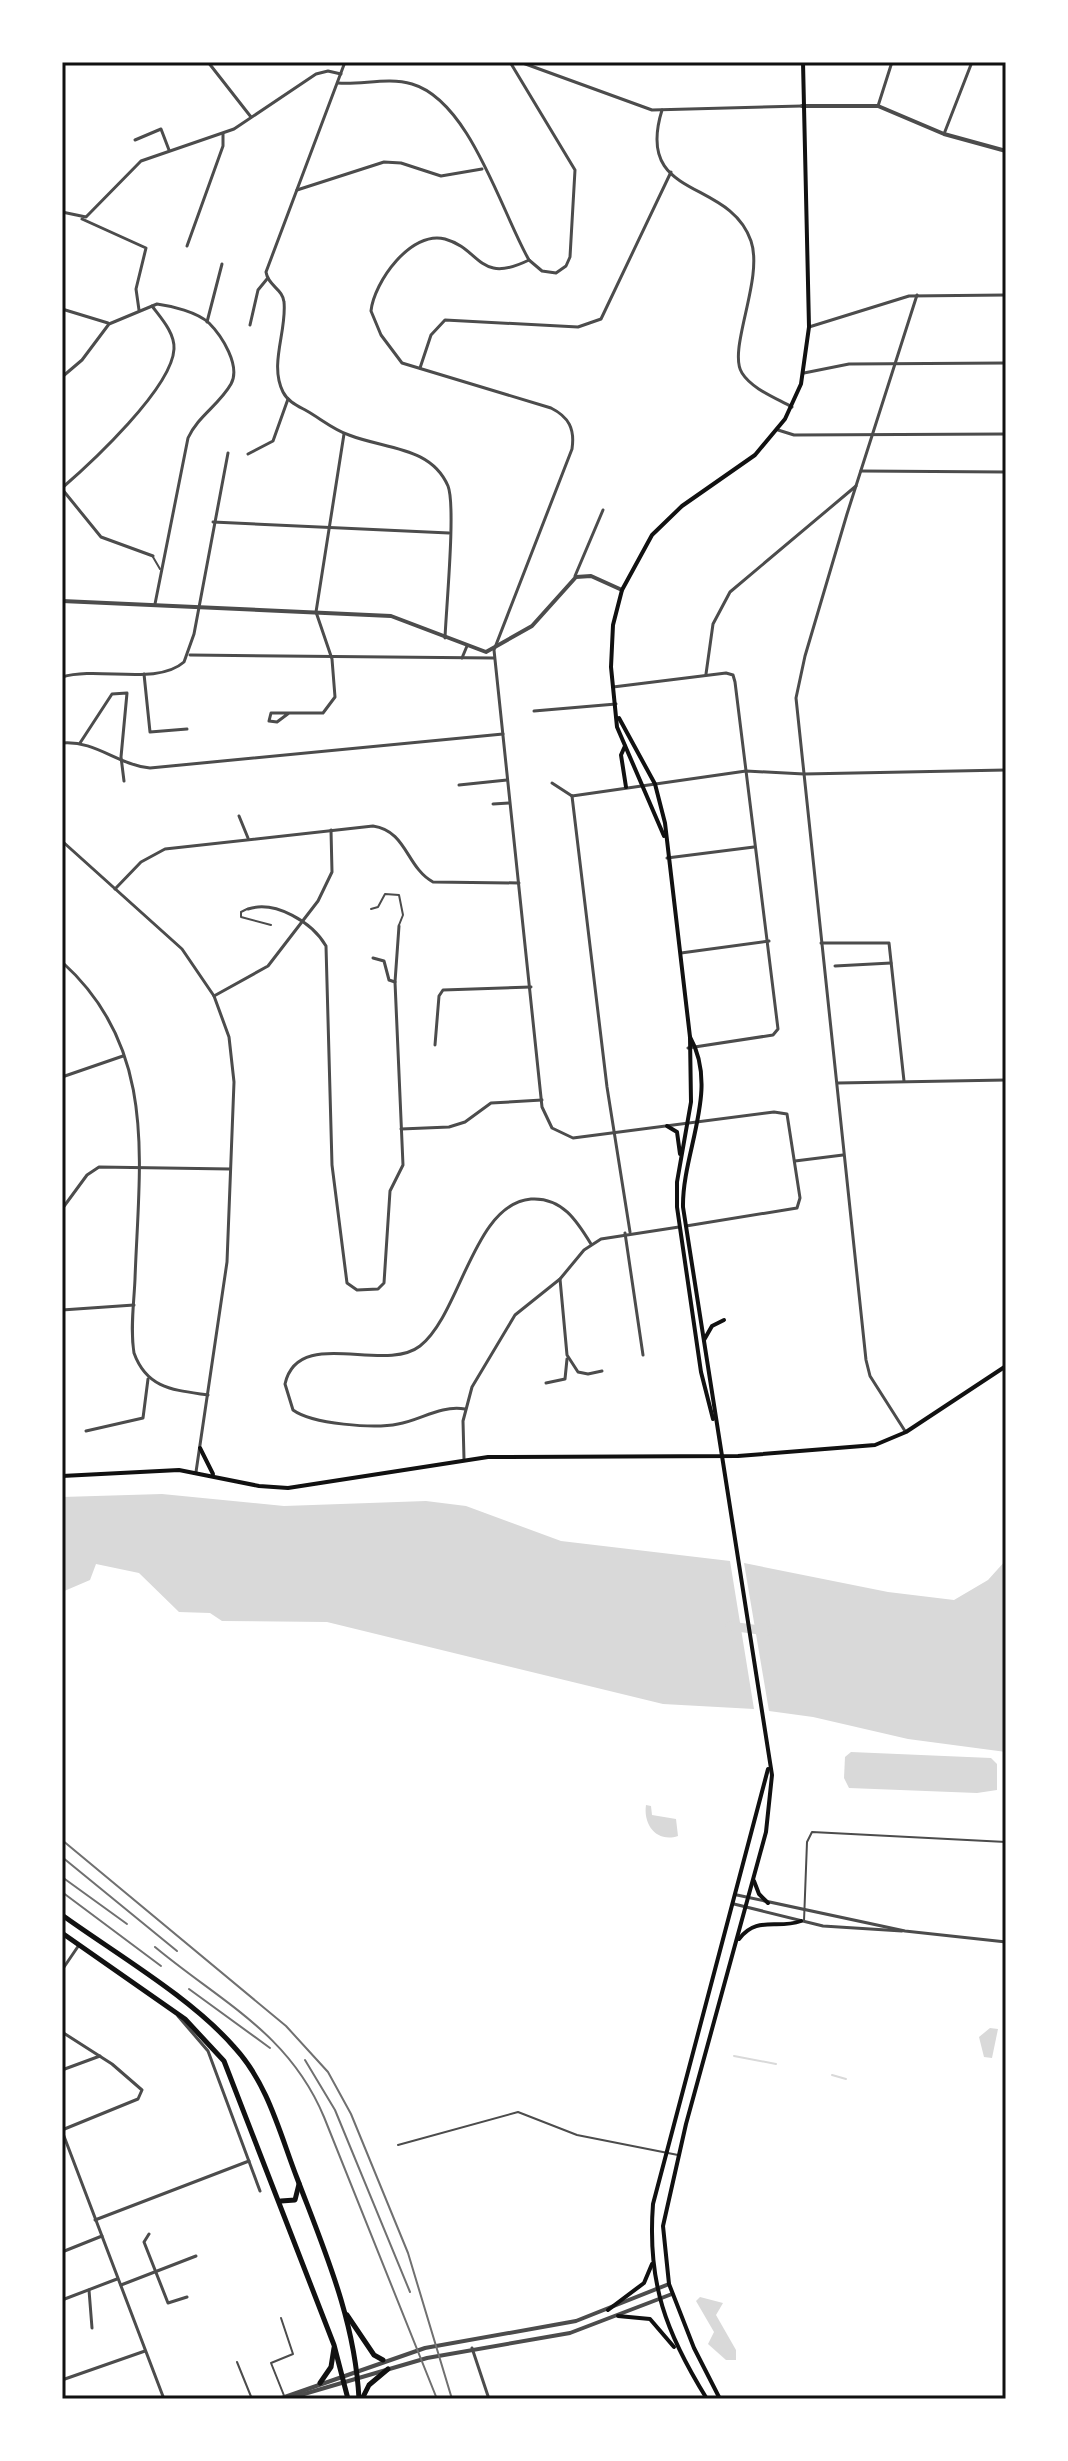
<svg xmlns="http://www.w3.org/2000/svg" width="1068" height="2461" viewBox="0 0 1068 2461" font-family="'IBM Plex Serif',serif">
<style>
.water{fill:#d9d9d9}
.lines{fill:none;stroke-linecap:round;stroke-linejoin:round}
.stream{stroke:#d9d9d9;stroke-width:2}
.river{stroke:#d9d9d9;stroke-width:9}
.service{stroke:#4c4c4c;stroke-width:2}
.pedestrian{stroke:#4c4c4c;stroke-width:2}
.minor{stroke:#4c4c4c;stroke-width:3}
.tertiary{stroke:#4c4c4c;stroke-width:4}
.secondary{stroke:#111;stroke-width:4}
.primary{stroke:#111;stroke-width:5}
.rail{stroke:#707070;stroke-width:2}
.neatline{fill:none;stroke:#111;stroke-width:3}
</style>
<rect width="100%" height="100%" fill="#fff"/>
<g class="water">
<path d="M162,1494L284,1506L426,1501L466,1506L561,1541L730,1561L754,1709L663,1704L327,1622L222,1621L210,1613L179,1612L139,1573L96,1564L90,1580L62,1592V1497Z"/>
<path d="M1006,1560V1752L908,1739L813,1717L769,1711L744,1563L888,1592L954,1600L988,1580Z"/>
<path d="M851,1752L991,1758L997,1764V1790L977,1793L849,1788L844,1778L845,1757Z"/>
<path d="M646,1805L651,1806L652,1815L676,1819L678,1836C657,1843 643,1825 646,1805Z"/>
<path d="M990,2028L998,2029L992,2058L984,2057L979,2037Z"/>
<path d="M700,2297L723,2303L716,2315L736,2350V2360H726L708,2344L714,2332L696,2301Z"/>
</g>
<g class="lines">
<g class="stream">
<path d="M734,2056L776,2064"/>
<path d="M832,2075L846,2079"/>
</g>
<path class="river" d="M730,1626L767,1631"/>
<g class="service">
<path d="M247,909L241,912V917L271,925"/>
<path d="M371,909L378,907L385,894L399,895L403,915L399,925"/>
<path d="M804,1921L807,1842L812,1832L1006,1842"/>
<path d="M398,2145L518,2112L577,2135L678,2155"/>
<path d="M281,2318L293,2354L271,2363L285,2398"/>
<path d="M237,2362L252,2399"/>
</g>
<path class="pedestrian" d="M153,557L160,569"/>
<g class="minor">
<path d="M208,62L251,117"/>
<path d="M345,62L266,272C268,286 283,289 284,302C287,331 269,364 283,392C288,402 298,406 307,411C321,419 334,430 349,435C384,449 431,446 448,486C456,506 446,610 445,638"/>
<path d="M520,62L652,110L802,106"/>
<path d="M338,83C362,85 388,77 412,84C470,101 501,211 529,260L542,271L556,273L566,266L570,257L575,170L510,62"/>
<path d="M878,106L892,62"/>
<path d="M662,110C634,201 729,177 751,241C764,279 727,350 742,373C752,389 776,398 792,407"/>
<path d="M944,134L972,62"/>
<path d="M135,140L161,129L169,150"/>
<path d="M297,190L384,162L401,163L441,176L482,169"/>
<path d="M62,212L86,217L141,161L234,129L316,74L328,71L341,74"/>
<path d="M82,219L146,248L136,289L139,310"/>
<path d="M187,246L223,146V134"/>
<path d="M529,260C478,285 481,249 445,239C411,230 374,282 371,311L381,335L402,363L551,408C569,417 575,429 572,449L494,650L542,1107L552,1128L573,1138L774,1112L787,1114L800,1198L797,1208L686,1226"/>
<path d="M62,309L108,323"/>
<path d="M207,322L222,264"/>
<path d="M250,325L258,290L267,279"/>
<path d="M809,327L909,296L1006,295"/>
<path d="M420,368L431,335L445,320L578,327L601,319L671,172"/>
<path d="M804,373L849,364L1006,363"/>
<path d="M62,377L82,360L109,324L157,304C172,306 197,312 209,323C222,336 241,366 231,384C219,405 198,416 188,438L155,604"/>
<path d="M778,430L794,435L1006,434"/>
<path d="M248,454L273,441L288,399"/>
<path d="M861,471L1006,472"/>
<path d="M62,488C91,463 172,388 174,349C175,333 161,318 152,306"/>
<path d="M62,489L101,537L153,556"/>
<path d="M213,522L449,533"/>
<path d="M575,576L603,510"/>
<path d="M190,655L494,658"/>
<path d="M462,658L467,646"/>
<path d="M144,674L150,732L187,729"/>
<path d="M706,674L713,624L730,592L856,486"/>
<path d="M62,677C98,666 157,686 184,662L194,634L228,453"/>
<path d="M613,687L726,673L733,675L735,682L778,1029L773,1035L688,1048"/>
<path d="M534,711L616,704"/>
<path d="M289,713L277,722L269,721L271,713H323L335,697L332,659L316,612L344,434"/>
<path d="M62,743C95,740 118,765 150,768L503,734"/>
<path d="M80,743L112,694L127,693L121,757L124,781"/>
<path d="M552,783L572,796"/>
<path d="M459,785L507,780"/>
<path d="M572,796L607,1087L630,1232"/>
<path d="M572,796L746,771L804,774L1006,770"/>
<path d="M493,804L509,803"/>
<path d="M239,816L248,838"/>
<path d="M62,833L63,832"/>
<path d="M62,841L182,949L214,996L229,1037L234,1082L227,1262L196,1472"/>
<path d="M667,858L754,847"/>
<path d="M115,889L141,862L165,849L373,826C407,831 406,867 433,882L519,883"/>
<path d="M248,909C275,900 312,922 326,946L332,1165L347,1283L357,1290L378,1289L384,1283L390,1191L403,1165L395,982L399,926"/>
<path d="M821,943H889L904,1081"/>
<path d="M681,953L769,941"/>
<path d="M373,958L384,961L389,980L395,982"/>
<path d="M62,962C159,1049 139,1163 135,1279C134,1303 130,1329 134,1353C147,1389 174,1390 208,1395"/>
<path d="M835,966L891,963"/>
<path d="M214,996L268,966L318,901L332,872L331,830"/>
<path d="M435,1045L439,996L443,990L531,987"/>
<path d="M62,1077L123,1056"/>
<path d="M838,1083L1006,1080"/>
<path d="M401,1129L449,1127L465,1122L491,1103L542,1100"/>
<path d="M795,1161L843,1155"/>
<path d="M62,1209L87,1175L99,1167L230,1169"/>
<path d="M625,1233L643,1355"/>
<path d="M560,1279L567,1355L578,1372L588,1374L602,1371"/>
<path d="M62,1310L134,1305"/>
<path d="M546,1383L565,1379L567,1359"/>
<path d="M465,1409C440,1405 421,1420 398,1424C374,1429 312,1424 293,1410L285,1384C298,1326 384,1374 420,1346C461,1314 473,1204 531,1199C562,1197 577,1221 591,1244"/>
<path d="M86,1431L143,1418L148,1379"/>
<path d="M905,1431L870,1376L866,1360L796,698L805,656L847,514L917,295"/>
<path d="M464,1459L463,1421L472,1387L515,1315L560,1279L584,1250L601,1239L679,1227"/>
<path d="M737,1895L905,1931L1006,1942"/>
<path d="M734,1904L823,1926L902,1931"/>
<path d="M62,1970L79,1945"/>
<path d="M178,2016L208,2051L260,2191"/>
<path d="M62,2032L112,2064L142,2090L138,2099L62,2130"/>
<path d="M62,2070L100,2056"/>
<path d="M62,2131L164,2399"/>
<path d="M95,2220L249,2161"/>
<path d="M149,2234L144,2242L168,2303L187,2297"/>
<path d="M62,2252L102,2236"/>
<path d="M121,2285L196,2256"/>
<path d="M89,2290L92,2328"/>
<path d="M62,2300L117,2279"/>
<path d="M472,2348L489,2399"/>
<path d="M62,2380L145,2351"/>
</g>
<g class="tertiary">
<path d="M802,106H878L944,134L1006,151"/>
<path d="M62,601L391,616L486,652L532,626L576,577L591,576L622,590"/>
<path d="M279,2399L425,2348L576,2321L669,2284"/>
<path d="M287,2399L427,2358L570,2333L672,2294"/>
</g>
<g class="secondary">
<path d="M619,718L655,784L665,823L690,1037L691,1102L677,1182V1207L701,1372L713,1419"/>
<path d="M625,746L621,755L626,787"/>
<path d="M664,836L617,727L611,667L613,625L622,590L652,535L682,506L755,455L785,419L801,384L809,327L803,62"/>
<path d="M690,1037C720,1090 682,1152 683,1207L772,1775L766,1832L686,2124L663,2226L669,2284L694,2348L720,2399"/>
<path d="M667,1126L677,1132L680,1154"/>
<path d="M704,1340L712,1326L724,1320"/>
<path d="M200,1448L213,1474"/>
<path d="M62,1476L179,1470L259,1486L288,1488L488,1457L738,1456L875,1445L906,1432L1006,1366"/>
<path d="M754,1881L759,1894L768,1903"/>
<path d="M739,1939C757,1915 777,1930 801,1921"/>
<path d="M608,2310L644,2283L652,2264"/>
<path d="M618,2316L650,2319L674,2347"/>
<path d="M707,2399C666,2333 647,2283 653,2204L768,1769"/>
</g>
<g class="primary">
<path d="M62,1915C116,1954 192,1998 235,2048C268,2084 280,2134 297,2178C325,2252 355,2320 359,2399"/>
<path d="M62,1933L185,2019L224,2061L334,2345L348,2399"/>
<path d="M281,2201L295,2200L299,2184"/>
<path d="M347,2315L374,2355L383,2360"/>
<path d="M320,2383L331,2367L334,2348"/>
<path d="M362,2399L369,2385L388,2369"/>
</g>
<g class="rail">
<path d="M62,1840L286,2026L328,2072L351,2114L408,2253L452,2399"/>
<path d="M62,1857L177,1951"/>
<path d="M62,1877L127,1924"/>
<path d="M62,1892L161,1966"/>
<path d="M155,1947C221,2002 289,2033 324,2117L437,2399"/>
<path d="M189,1989L270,2048"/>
<path d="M305,2060L335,2110L410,2292"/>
</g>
</g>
<rect width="1068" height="2461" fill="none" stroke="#ffffff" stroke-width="128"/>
<rect x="64" y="64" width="940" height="2333" class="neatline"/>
</svg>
